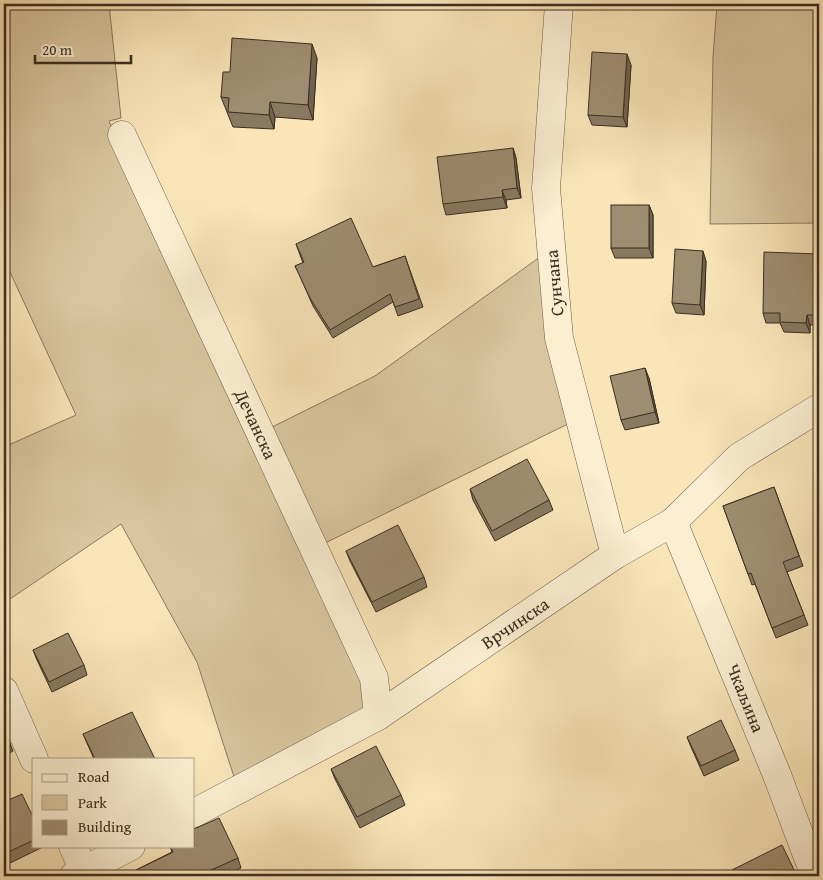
<svg xmlns="http://www.w3.org/2000/svg" width="823" height="880" viewBox="0 0 823 880" font-family="'Gentium Book Plus',serif">
<style>
.green{fill:#d9c69e;stroke:#8a7a60}
.lines{fill:none;stroke-linecap:round;stroke-linejoin:round}
.minor-casing{stroke:#6a5b47;stroke-width:29}
.minor{stroke:#fbeed1;stroke-width:28}
.wall{fill:#887960;stroke:#3b2d21}
.shaded-wall{fill:#6f634e;stroke:#3b2d21}
.building{fill:#9e8d70;stroke:#3b2d21}
.labels{text-anchor:middle;dominant-baseline:central;stroke-width:5;stroke-linejoin:round;paint-order:stroke}
.street-label{font-size:18px;fill:#3b2d21;stroke:#fbeed1}
</style>
<rect width="100%" height="100%" fill="#f9e5b8"/>
<filter id="stains"><feTurbulence type="fractalNoise" baseFrequency=".004" numOctaves="4"/><feColorMatrix values="0 0 0 0 .2 0 0 0 0 .09 0 0 0 0 .02 0 0 0 .5 -.17"/></filter>
<radialGradient id="worn" r=".72"><stop offset=".6" stop-color="#630" stop-opacity="0"/><stop offset="1" stop-color="#630" stop-opacity=".3"/></radialGradient>
<g class="green">
<path d="M4,4H109L121,118L109,121L179,282L365,680L369,713L235,780L197,662L121,524L4,603V447L76,415L4,259Z"/>
<path d="M717,4H819V223L710,224L713,57Z"/>
<path d="M544,254L572,422L319,546L266,430L375,376Z"/>
</g>
<g class="lines">
<g class="minor-casing">
<g id="minor">
<path d="M559,4L546,188L559,338L615,555"/>
<path d="M122,135L374,678L378,716"/>
<path d="M673,522L777,775L815,876"/>
<path d="M4,691L34,759"/>
<path d="M194,813L378,716L615,555L673,522L739,457L819,408"/>
<path d="M73,846L84,871"/>
<path d="M74,876L131,846"/>
</g>
</g>
<use href="#minor" class="minor"/>
</g>
<g class="wall">
<path d="M317,58L313,120L275,117L274,129L233,127L221,97L230,72Z"/>
<path d="M631,65L627,127L592,125L588,115Z"/>
<path d="M513,148L516,158L521,198L506,200L507,208L446,215L443,204Z"/>
<path d="M649,205L653,215V258H615L611,248Z"/>
<path d="M296,244L373,267L405,256L423,307L398,316L393,302L333,338L313,306L299,274L295,266L303,263Z"/>
<path d="M819,254V325H810V333L784,332L780,323H766L763,313Z"/>
<path d="M706,261L704,315L676,313L672,303Z"/>
<path d="M649,378L659,423L625,430L621,420Z"/>
<path d="M774,487L803,566L787,572L808,625L776,638L755,584L752,585L723,506Z"/>
<path d="M470,489L549,500L553,510L495,541L473,500Z"/>
<path d="M346,551L424,577L427,587L376,612L350,561Z"/>
<path d="M33,650L84,665L87,675L52,692L37,660Z"/>
<path d="M4,730L13,751L4,756Z"/>
<path d="M83,734L155,759H94Z"/>
<path d="M687,737L735,750L739,760L704,776L691,747Z"/>
<path d="M331,769L401,795L405,805L360,828L335,779Z"/>
<path d="M4,802L34,819V846H45L4,866Z"/>
<path d="M170,846H194L238,858L241,868L223,876H124L172,852Z"/>
</g>
<g class="shaded-wall">
<path d="M312,44L317,58L313,120L308,105Z"/>
<path d="M627,54L631,65L627,127L623,117Z"/>
<path d="M270,102L275,117L274,129L269,115Z"/>
<path d="M513,148L516,158L521,198L517,188Z"/>
<path d="M502,190L506,200L507,208L503,197Z"/>
<path d="M649,205L653,215V258L649,248Z"/>
<path d="M703,251L706,261L704,315L700,305Z"/>
<path d="M807,315L810,325V333L806,323Z"/>
<path d="M645,368L649,378L659,423L655,412Z"/>
</g>
<g class="building">
<path d="M232,38L312,44L308,105L270,102L269,115L228,112L229,98L221,97L223,72H230Z"/>
<path d="M592,52L627,54L623,117L588,115Z"/>
<path d="M513,148L517,188L502,190L503,197L443,204L437,157Z"/>
<rect x="611" y="205" width="38" height="43"/>
<path d="M351,218L373,267L405,256L419,299L395,307L390,294L330,330L310,298L295,266L304,262L296,244Z"/>
<path d="M675,249L703,251L700,305L672,303Z"/>
<path d="M764,252L819,254V315H807L806,323L780,322V313H763Z"/>
<path d="M645,368L655,412L621,420L610,376Z"/>
<path d="M527,459L549,500L492,531L470,489Z"/>
<path d="M774,487L799,556L783,562L804,615L772,628L751,573L748,574L723,506Z"/>
<path d="M398,525L424,577L372,602L346,551Z"/>
<path d="M68,633L84,665L49,682L33,650Z"/>
<path d="M132,712L155,759H95L83,734Z"/>
<path d="M721,720L735,750L701,766L687,737Z"/>
<path d="M4,730L11,746L4,750Z"/>
<path d="M376,746L401,795L357,817L331,769Z"/>
<path d="M22,794L34,819V840L4,854V802Z"/>
<path d="M219,818L238,858L198,876H124L173,852L170,846H194V829Z"/>
<path d="M782,845L797,876H736L732,870Z"/>
</g>
<g class="labels">
<g class="street-label">
<text transform="translate(554 283) rotate(-95)">Сунчана</text>
<text transform="translate(256 424) rotate(65)">Дечанска</text>
<text transform="translate(515 623) rotate(-34)">Врчинска</text>
<text transform="translate(746 698) rotate(68)">Чкаљина</text>
</g>
</g>
<rect width="823" height="880" fill="none" stroke="#f9e5b8" stroke-width="20"/>
<rect x="5" y="5" width="813" height="870" fill="none" stroke="#3b2d21" stroke-width="2.5"/>
<rect x="10" y="10" width="803" height="860" fill="none" stroke="#3b2d21"/>
<rect x="32" y="758" width="162" height="90" fill="#fbeed1" stroke="#aea18b"/>
<rect x="42" y="774" width="25" height="8" fill="#fbeed1" stroke="#aea18b"/>
<text x="78" y="782" font-size="15" fill="#3b2d21">Road</text>
<rect x="42" y="795" width="25" height="15" fill="#d9c69e" stroke="#aea18b"/>
<text x="78" y="808" font-size="15" fill="#3b2d21">Park</text>
<rect x="42" y="820" width="25" height="15" fill="#9e8d70" stroke="#aea18b"/>
<text x="78" y="832" font-size="15" fill="#3b2d21">Building</text>
<path d="M35 55v8h96v-8" fill="none" stroke="#3b2d21" stroke-width="2.5"/>
<text x="42" y="55" font-size="15" fill="#3b2d21" stroke="#fbeed1" stroke-width="4" paint-order="stroke">20 m</text>
<rect width="100%" height="100%" filter="url(#stains)"/>
<rect width="100%" height="100%" fill="url(#worn)"/>
</svg>
